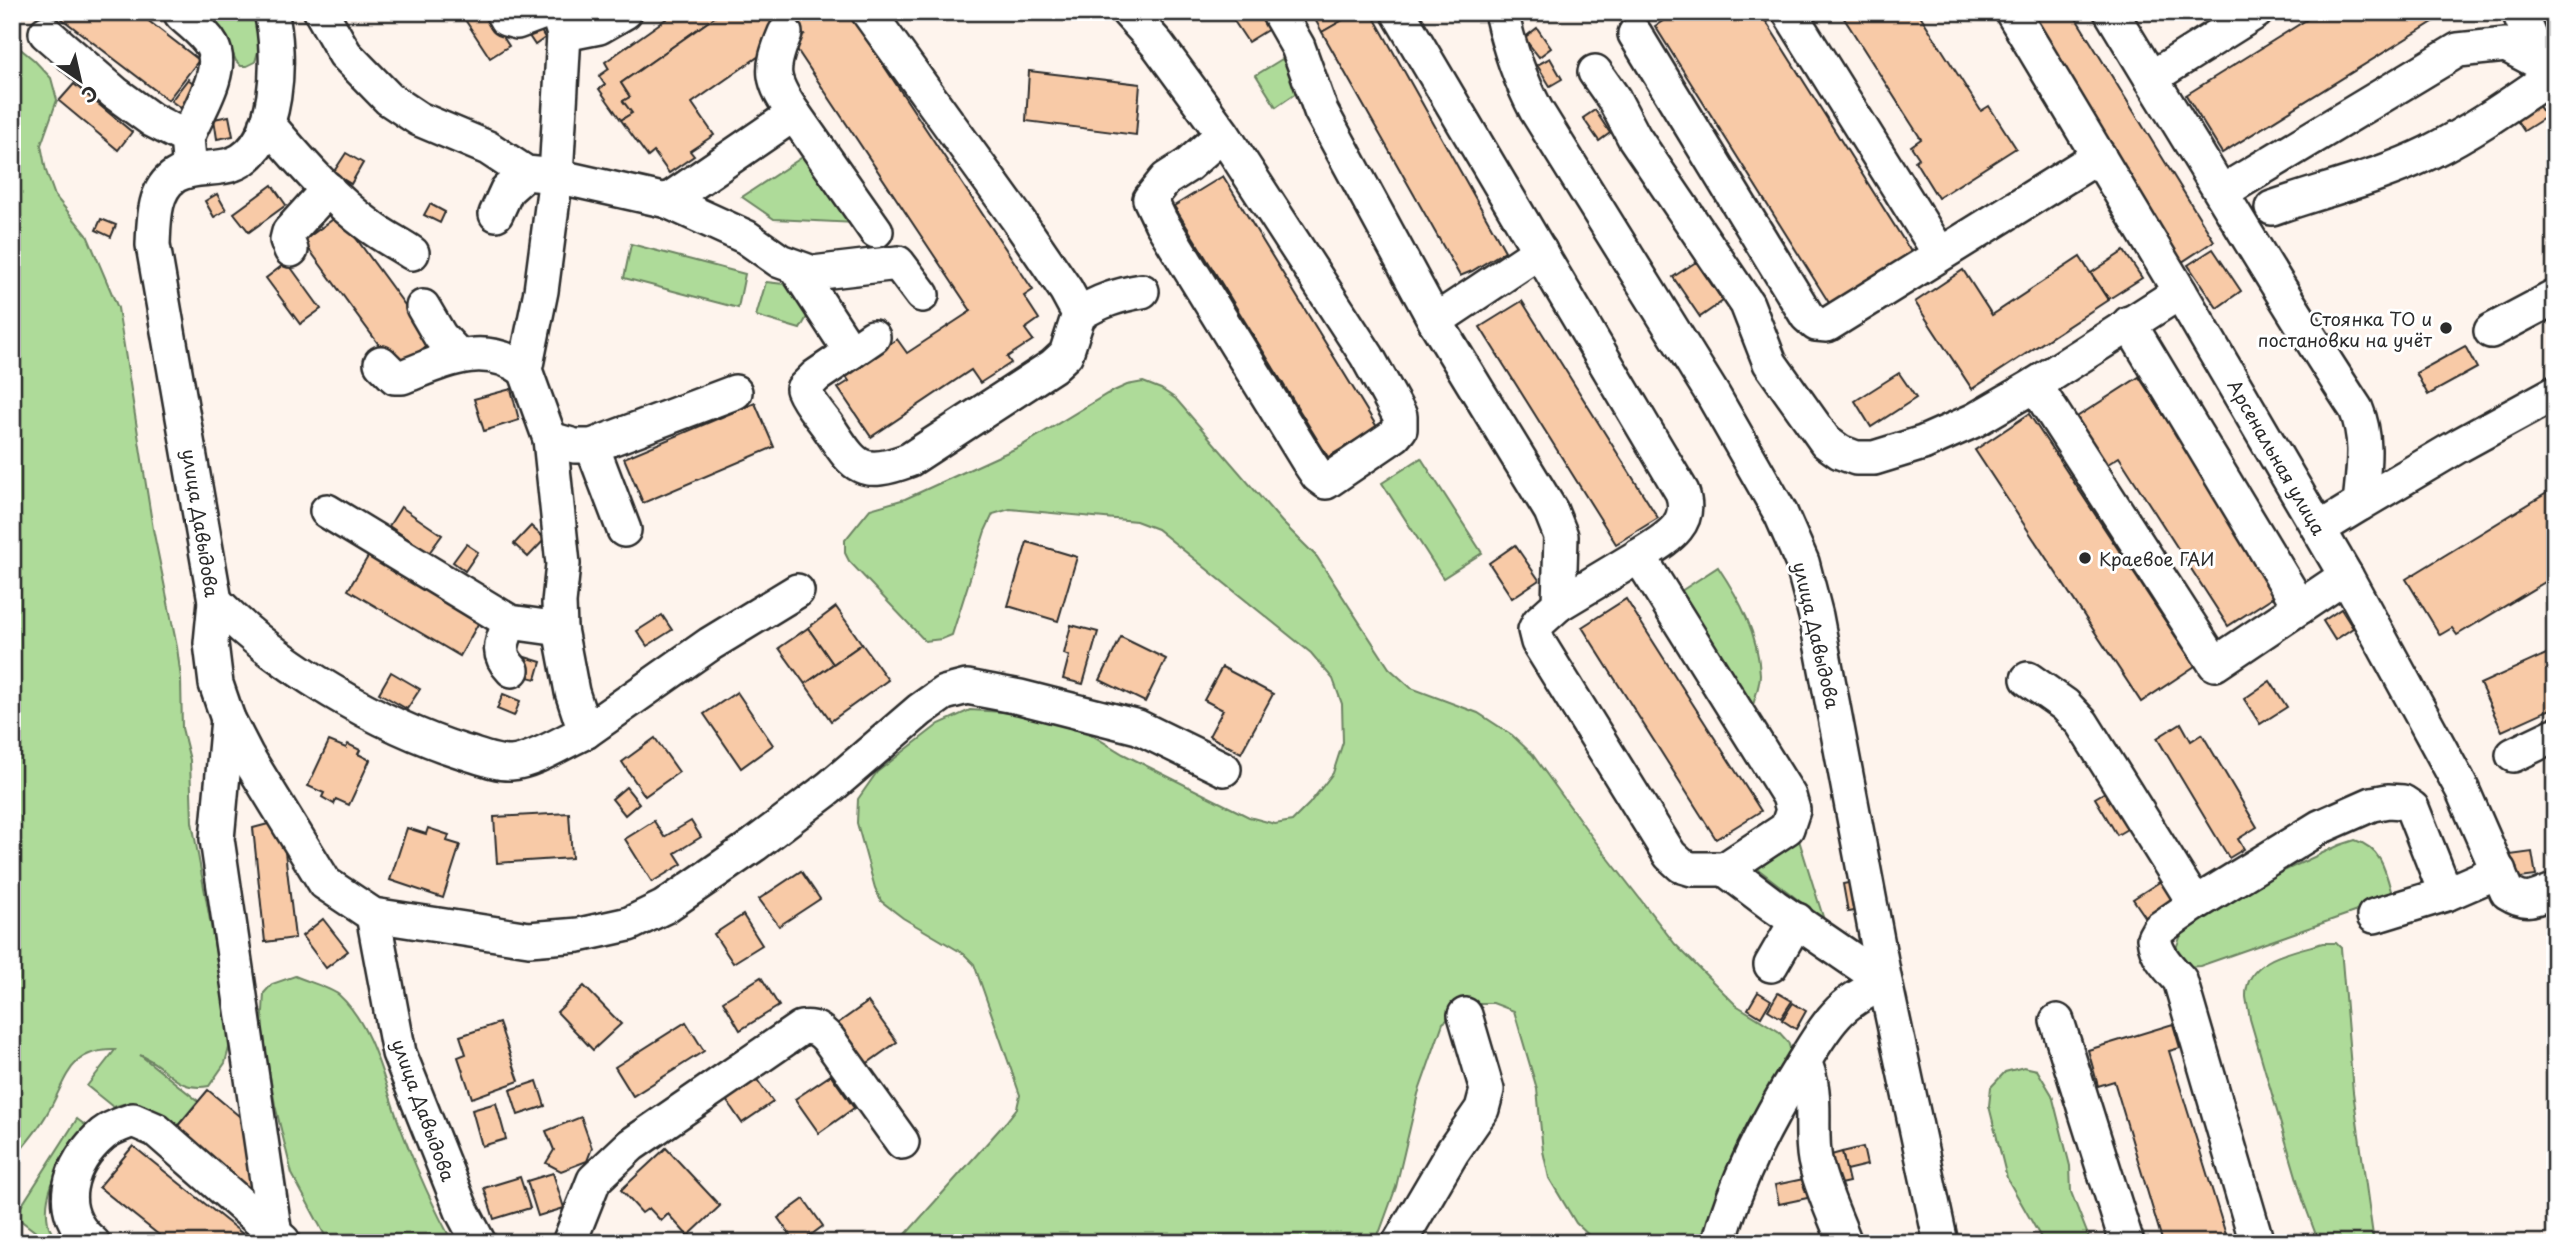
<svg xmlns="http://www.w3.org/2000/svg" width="2567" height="1255" viewBox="0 0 2567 1255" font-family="'Playpen Sans',sans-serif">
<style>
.green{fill:#aedb99;stroke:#6c8362;stroke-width:2}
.building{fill:#f8caa7;stroke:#2b2b2b;stroke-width:2}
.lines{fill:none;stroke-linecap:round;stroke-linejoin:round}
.minor-casing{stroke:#2b2b2b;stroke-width:38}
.minor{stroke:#fff;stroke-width:33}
.poi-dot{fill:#2b2b2b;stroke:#fff;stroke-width:2.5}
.labels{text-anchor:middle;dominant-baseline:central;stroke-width:6;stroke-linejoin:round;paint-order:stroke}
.poi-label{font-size:18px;fill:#2b2b2b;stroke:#fff;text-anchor:end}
.street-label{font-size:18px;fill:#2b2b2b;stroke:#fff}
</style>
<rect width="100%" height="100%" fill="#fef4ed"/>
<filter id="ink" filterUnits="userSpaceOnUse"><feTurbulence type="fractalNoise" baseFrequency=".0143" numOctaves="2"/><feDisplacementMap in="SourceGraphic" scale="14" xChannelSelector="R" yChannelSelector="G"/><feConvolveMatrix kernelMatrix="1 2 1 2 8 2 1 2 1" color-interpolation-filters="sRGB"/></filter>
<g filter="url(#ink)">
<g class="green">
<path d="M202,12H255L259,48L255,62L247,66H241L236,61L225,35Z"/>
<path d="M12,42L34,60L51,78L57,100L41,145L46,171L55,196L87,235L118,308L153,529L177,647L181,679L182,728L190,760L192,822L227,1013L229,1048L225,1063L209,1086C175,1093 167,1065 140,1055L198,1101L171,1134L151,1118L123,1104L113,1107L87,1086L115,1050C68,1049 67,1080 48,1112C39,1129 25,1145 12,1160Z"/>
<path d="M1282,59L1302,89L1276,107L1256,75Z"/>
<path d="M807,154L855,223L774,219L742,197Z"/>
<path d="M631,244L745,274L738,308L624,278Z"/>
<path d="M766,282L793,285L812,308L800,329L756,316Z"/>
<path d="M1143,382L1161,389L1176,399L1282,522L1317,557L1389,668L1411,688L1478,713L1512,735L1532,754L1595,841L1675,944L1736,1005L1778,1031L1788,1042L1793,1057L1707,1232L1697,1243H1597L1576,1223L1549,1178L1543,1151L1537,1089L1514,1011L1493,1003H1471L1443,1023L1418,1094L1396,1187L1380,1231L1370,1243H898L1006,1122L1017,1108L1020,1095L974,964L964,954L903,918L881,901L875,888L857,823L858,799L877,772L939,724L970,710L1020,713L1090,734L1123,754L1249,817L1275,824L1292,821L1309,804L1333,773L1343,742L1342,704L1333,679L1311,653L1157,529L1136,521L1010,509L993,514L985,531L952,635L942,639L925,641L849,561L845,553V540L870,509L905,499L1021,446L1107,394L1127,385Z"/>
<path d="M1421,458L1482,553L1443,578L1382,483Z"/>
<path d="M1718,567C1740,600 1758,633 1760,674C1760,686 1754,700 1751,712L1678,593Z"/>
<path d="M1799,840L1824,920L1754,866Z"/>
<path d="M2355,840C2380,848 2385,868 2391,891L2388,897L2377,904L2200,966L2184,967L2175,951L2181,935L2202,919L2262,881L2340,845Z"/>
<path d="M2323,943H2336L2341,948L2353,1092L2374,1243H2319L2303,1200L2250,1019C2249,1012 2247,1004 2246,997C2245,958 2295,951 2323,943Z"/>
<path d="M295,976C306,981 331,988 339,995C374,1027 384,1084 400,1126C415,1166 432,1205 453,1243H329L292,1174L275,1105L262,1030L264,993L272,984Z"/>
<path d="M2024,1067L2037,1070L2052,1095L2070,1166L2071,1192L2091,1243H2044L2007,1178L1989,1106L1991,1087L2005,1072Z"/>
<path d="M77,1119L92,1130C67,1152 41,1187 48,1223C49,1229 54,1237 58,1243H50L15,1216Z"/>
</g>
<g class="building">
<path d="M53,12H137L199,60L168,100Z"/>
<path d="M460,12H487L509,46L490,58Z"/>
<path d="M676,12H722L621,83L630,97L623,101L632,113L621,120L599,89L605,85L599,76L609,69L605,62Z"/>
<path d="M722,12H848L1033,290L1024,296L1039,319L1025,329L1033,340L1007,357L1011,363L980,383L971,370L871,437L838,388L849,381L844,374L897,339L907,353L971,311L792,42L803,35L773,33L779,42L692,103L714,135L690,151L694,156L669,173L654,152L648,157L621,120L632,113L623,101L630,97L621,83Z"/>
<path d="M1228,12H1265L1274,26L1248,42Z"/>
<path d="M1311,12H1357L1322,32Z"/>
<path d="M1357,12H1371L1505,251L1472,271L1460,276L1322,32Z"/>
<path d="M1677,12H1760L1913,255L1831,306L1655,26Z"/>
<path d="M1840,12H1918L1981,111L1989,106L2016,148L1938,198L1915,161L1919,158L1911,146L1921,139Z"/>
<path d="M2026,12H2072L2214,241L2182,262Z"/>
<path d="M2319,12H2449L2222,153L2186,95Z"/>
<path d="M1537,28L1551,48L1539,57L1524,38Z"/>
<path d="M540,29L545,38L535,45L529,36Z"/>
<path d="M1550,58L1562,79L1550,86L1537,65Z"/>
<path d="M1029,71L1140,84L1136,135L1026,121Z"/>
<path d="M188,79L202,90L185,111L171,101Z"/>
<path d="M74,84L132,132L118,150L59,101Z"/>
<path d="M2534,98L2546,117L2524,131L2512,113Z"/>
<path d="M1595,110L1610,133L1599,141L1583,118Z"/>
<path d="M229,116L233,136L217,139L214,119Z"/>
<path d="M346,153L363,163L351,184L333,173Z"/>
<path d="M1223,176L1377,427L1328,457L1174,206Z"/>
<path d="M272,185L286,205L249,232L234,213Z"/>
<path d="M217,194L226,210L214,217L205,201Z"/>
<path d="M430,204L445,212L440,223L424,215Z"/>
<path d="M339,215L432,342L396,368L303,241Z"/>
<path d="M101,219L116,225L111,237L96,230Z"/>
<path d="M2213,249L2241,291L2217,308L2188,265Z"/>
<path d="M2124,251L2142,278L2109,299L2091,273Z"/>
<path d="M2080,257L2108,300L1972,389L1915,302L1963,270L1992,315Z"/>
<path d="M287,262L321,309L300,324L266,278Z"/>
<path d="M1696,262L1723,301L1700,317L1673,277Z"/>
<path d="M1522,301L1658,518L1616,544L1480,327Z"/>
<path d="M2465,346L2477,368L2428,395L2416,373Z"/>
<path d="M1899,373L1916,398L1871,427L1855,401Z"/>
<path d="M2139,377L2279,593L2228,626L2119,457L2100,469L2069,422Z"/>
<path d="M511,389L519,420L484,431L474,399Z"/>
<path d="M755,403L774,447L643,503L624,458Z"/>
<path d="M2029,414L2195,666L2141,702L1975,450Z"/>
<path d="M2555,488V576L2457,635L2452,628L2440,635L2406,579Z"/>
<path d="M401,507L442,535L429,553L389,526Z"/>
<path d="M531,526L545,539L528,557L514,544Z"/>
<path d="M1027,542L1077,557L1058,621L1008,606Z"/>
<path d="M466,544L478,552L465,571L453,562Z"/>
<path d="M1515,545L1539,580L1512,598L1489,563Z"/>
<path d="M372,550L483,615L460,656L348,590Z"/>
<path d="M1626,599L1761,811L1716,839L1582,627Z"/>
<path d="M836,607L862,644L833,664L808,628Z"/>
<path d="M2341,609L2353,628L2335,640L2323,621Z"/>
<path d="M662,615L672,630L647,646L637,631Z"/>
<path d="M1071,625L1098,632L1083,684L1063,679L1069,656L1064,654Z"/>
<path d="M808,628L833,664L805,684L779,648Z"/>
<path d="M1121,637L1166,659L1145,702L1100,680Z"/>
<path d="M862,644L888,680L831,721L805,684Z"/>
<path d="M2555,650V707L2502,731L2480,684Z"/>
<path d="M525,657L541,662L536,679L520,675Z"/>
<path d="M1222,667L1273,694L1241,753L1209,736L1223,710L1204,700Z"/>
<path d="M391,672L420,689L407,709L379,693Z"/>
<path d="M2270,681L2287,707L2260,724L2244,699Z"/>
<path d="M737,692L773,745L741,768L704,714Z"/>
<path d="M503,694L520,701L514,716L497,709Z"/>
<path d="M2181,723L2191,741L2202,734L2257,827L2238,839L2244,849L2229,858L2157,738Z"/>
<path d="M655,738L679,772L645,796L622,762Z"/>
<path d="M329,741L346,748L348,744L360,750L358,754L370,760L349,805L336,799L334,804L322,797L324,793L308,786Z"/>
<path d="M626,787L639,803L625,815L612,799Z"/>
<path d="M2112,788L2134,825L2117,835L2095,798Z"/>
<path d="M569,813L572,858L497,863L494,817Z"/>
<path d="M654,821L664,837L691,821L701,837L675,853L682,864L652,882L625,839Z"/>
<path d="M272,823L284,843L295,938L265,942L253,828Z"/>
<path d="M407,828L426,834L428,828L449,835L447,841L460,845L443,898L390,880Z"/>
<path d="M2532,852L2536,876L2513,879L2510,855Z"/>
<path d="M801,871L820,899L779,926L759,899Z"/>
<path d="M2169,876L2181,896L2146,918L2133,899Z"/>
<path d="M1858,881L1864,909L1848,912L1843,884Z"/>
<path d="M743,915L762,945L733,963L714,934Z"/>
<path d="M323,919L348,951L326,968L302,936Z"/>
<path d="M761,977L779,1006L740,1030L723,1001Z"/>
<path d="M584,986L621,1024L593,1050L557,1012Z"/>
<path d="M1758,992L1771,1000L1761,1017L1748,1009Z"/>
<path d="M1778,993L1792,1001L1781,1018L1768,1010Z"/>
<path d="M868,1002L897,1042L862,1067L834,1026Z"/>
<path d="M1793,1003L1806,1011L1796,1029L1782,1020Z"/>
<path d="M686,1022L704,1051L633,1096L615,1067Z"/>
<path d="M499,1023L519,1081L472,1098L458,1057L466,1054L460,1036Z"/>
<path d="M2173,1024L2180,1048L2169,1051L2227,1238L2235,1235L2238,1243H2163L2114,1081L2098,1086L2088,1050Z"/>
<path d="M753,1074L773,1102L742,1123L722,1094Z"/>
<path d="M831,1075L854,1108L819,1133L795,1099Z"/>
<path d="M537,1081L545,1106L518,1115L510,1090Z"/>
<path d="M208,1090L251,1126L259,1186L245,1202L171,1134Z"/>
<path d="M496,1103L506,1139L482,1146L472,1110Z"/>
<path d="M581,1117L592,1148L587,1161L561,1171L546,1163L554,1150L546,1131Z"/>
<path d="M133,1146L254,1243H169L99,1187Z"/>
<path d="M1863,1147L1867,1165L1846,1170L1842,1152Z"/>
<path d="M666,1148L720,1206L688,1236L668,1214L661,1221L649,1208L642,1213L621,1190Z"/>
<path d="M1842,1152L1849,1182L1831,1186L1824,1157Z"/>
<path d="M553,1173L564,1208L538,1216L527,1181Z"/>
<path d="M520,1177L530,1208L494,1219L484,1188Z"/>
<path d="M1813,1177L1817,1196L1779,1204L1775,1185Z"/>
<path d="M804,1199L823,1226L800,1243H796L778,1218Z"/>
<path d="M1814,1235L1816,1243H1777Z"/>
</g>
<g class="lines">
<g class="minor-casing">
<g id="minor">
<path d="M271,12C281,53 281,147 233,164C215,171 192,165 175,176C153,190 154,222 153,245L215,601L211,643L216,684L228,719L247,756L325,883L373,915L529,939L579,935L629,924L664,907L754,845L829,788L920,710L944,693L967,687L1020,697L1138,727L1224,769"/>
<path d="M321,12L345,54L389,99L419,119L488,148L526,173L556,176L667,201L746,237L780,261L813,273L898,263L922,295"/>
<path d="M502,12L506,19L517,22L544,12"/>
<path d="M868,12L1016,217L1066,290L1079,314L1066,354L1053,366L909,460C858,479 854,465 827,425C819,414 808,402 803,389L816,376L873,337"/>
<path d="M1128,12L1157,44L1223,134L1367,356L1400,416V429L1395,435L1326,482L1318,476L1308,461L1161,222L1150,199L1166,179L1188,165L1223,134"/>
<path d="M1278,12L1298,47L1321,111L1435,321L1551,511L1561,536L1559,604L1539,622L1535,630L1538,642L1670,855L1682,866L1692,869H1725L1774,906L1885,982C1868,991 1849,1000 1836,1015C1822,1030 1811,1050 1800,1068C1766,1123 1736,1180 1719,1243"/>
<path d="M1398,12L1682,492C1694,526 1664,540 1639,556L1789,796L1793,810L1787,828L1725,869"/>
<path d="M1501,12C1509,47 1519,78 1536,110L1713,395L1781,514L1802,562L1816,616L1885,982L1941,1243"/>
<path d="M1789,12L1940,254"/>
<path d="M2012,12L2180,292L2346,576L2462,789L2507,892C2528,905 2533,899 2555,890"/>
<path d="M2111,12L2151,78"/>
<path d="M2256,12L2151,78C2220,189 2285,301 2356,409C2369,440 2363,471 2360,504L2319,529"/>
<path d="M2519,12L2540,63"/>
<path d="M181,14C191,24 205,33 212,46C226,71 196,114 187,138"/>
<path d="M46,33L115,93L152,120L187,138L190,170"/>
<path d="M564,34L599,27L625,12"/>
<path d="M1635,34L1807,316L1816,324L1827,325L2099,156"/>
<path d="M1595,72L1614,99L1634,137L1747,304L1770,363L1826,442L1840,452L1856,458H1874L1923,443L1975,420L2035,385L2180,292"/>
<path d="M794,114L876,231"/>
<path d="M267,123C299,160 332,199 371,227C384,237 399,244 412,253"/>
<path d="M2222,192L2458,50L2506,45L2540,63L2555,83"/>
<path d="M667,201L794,114C771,80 769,71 785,33"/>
<path d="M2272,208C2323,190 2379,177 2428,153C2471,132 2511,104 2550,77"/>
<path d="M496,214L507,190L526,173"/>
<path d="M291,250L287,240L289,232L328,189"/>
<path d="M796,268L851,352"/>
<path d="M423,307L440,336L459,356"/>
<path d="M1079,314C1100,301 1118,295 1142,291"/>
<path d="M1435,321L1540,251"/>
<path d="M2129,323L2300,607L2346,576"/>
<path d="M2491,331L2555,297"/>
<path d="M381,363L395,377H402C444,361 483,340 525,370"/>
<path d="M2035,385L2215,664L2300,607"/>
<path d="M550,439L575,446H592L735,392"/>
<path d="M592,446L624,530"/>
<path d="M2360,504L2458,446L2555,393"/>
<path d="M327,511L510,622L560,629"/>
<path d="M215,601C276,665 380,726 464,752C478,756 497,764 511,763C532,762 565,741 585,732L572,692L560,629L559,603L563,564L550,439L525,370L541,291L556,176L564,34L557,12"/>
<path d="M1559,604L1639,556"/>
<path d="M510,622C502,643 495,652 512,670"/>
<path d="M2028,679L2065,705L2082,723L2195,904L2320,827L2372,804L2388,801L2403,802L2412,808L2446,894"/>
<path d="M228,719L217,839L275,1235"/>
<path d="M585,732L710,644L797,591"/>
<path d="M2513,755L2555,735"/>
<path d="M2195,904L2159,929L2154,938C2156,955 2169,968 2180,980L2257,1243"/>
<path d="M373,915L399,1053L462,1211L479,1243"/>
<path d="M2374,916L2446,894L2499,871"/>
<path d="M1771,965L1797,920"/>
<path d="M2057,1021L2127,1243"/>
<path d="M1804,1062C1819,1091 1809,1128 1815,1160C1821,1188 1835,1216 1845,1243"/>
<path d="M93,1243C53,1211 69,1163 103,1134C112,1127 123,1124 133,1120L156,1130L283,1241"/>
<path d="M569,1243L594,1180L631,1145L801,1028C815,1026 820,1030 829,1040L902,1142"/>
<path d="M1399,1243L1453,1151L1482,1109L1487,1090L1465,1015"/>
</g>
</g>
<use href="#minor" class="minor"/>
</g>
</g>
<g class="poi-dot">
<circle cx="2446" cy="328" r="7"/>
<circle cx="2085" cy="558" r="7"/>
</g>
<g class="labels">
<g class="poi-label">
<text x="2432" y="318">Стоянка ТО и<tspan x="2432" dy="21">постановки на учёт</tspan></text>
<text x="2099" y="558" text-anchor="start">Краевое ГАИ</text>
</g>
<g class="street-label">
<text transform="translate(2277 457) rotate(60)">Арсенальная улица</text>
<text transform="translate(201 523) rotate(81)">улица Давыдова</text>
<text transform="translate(1817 635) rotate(77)">улица Давыдова</text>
<text transform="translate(424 1110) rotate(70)">улица Давыдова</text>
</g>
</g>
<rect width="2567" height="1255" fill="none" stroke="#fff" stroke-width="42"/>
<rect x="21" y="21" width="2525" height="1213" fill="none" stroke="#2b2b2b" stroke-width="2.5" filter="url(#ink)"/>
<g transform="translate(80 80) rotate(146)" stroke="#ffffff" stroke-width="5" paint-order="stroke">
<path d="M0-5L12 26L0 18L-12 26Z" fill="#2b2b2b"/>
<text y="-10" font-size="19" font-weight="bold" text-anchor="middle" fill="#2b2b2b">С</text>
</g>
</svg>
